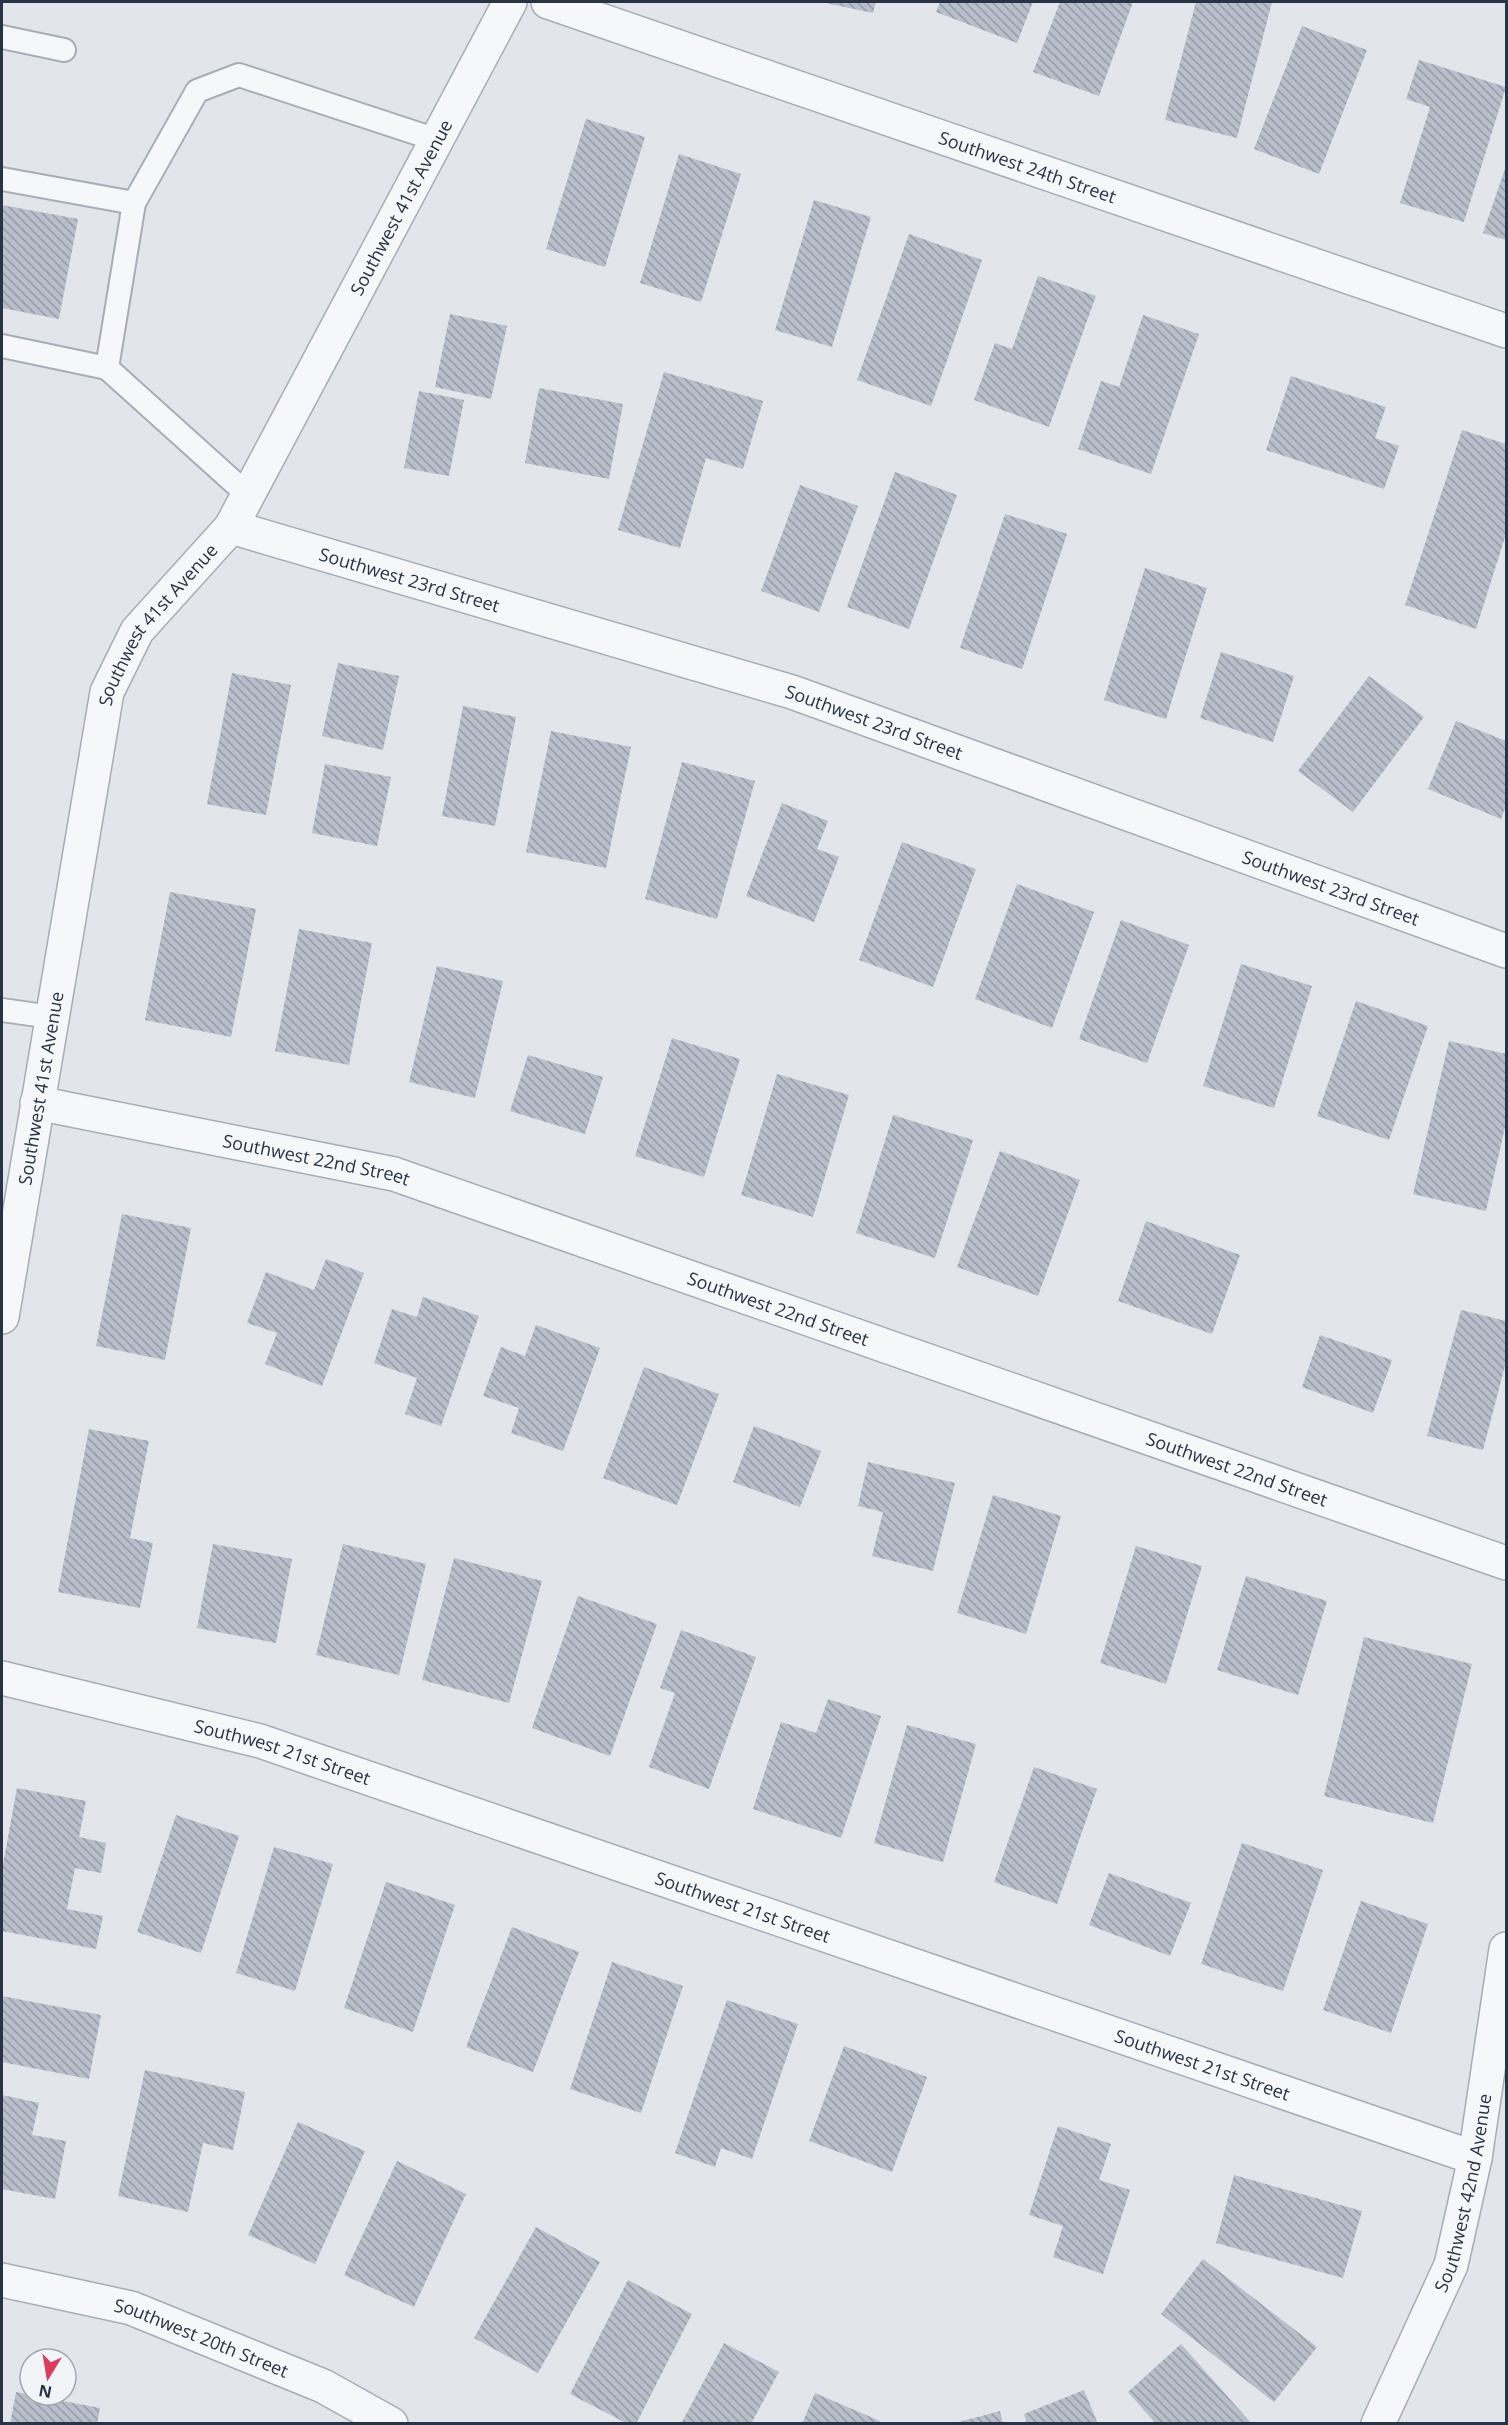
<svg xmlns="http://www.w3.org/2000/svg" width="1508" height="2425" viewBox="0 0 1508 2425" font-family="'Open Sans',sans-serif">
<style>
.building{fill:url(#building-back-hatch)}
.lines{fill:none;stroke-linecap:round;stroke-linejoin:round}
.service-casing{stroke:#a6adb6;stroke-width:26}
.minor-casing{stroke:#a6adb6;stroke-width:36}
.service{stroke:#f5f7f9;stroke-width:22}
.minor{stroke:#f5f7f9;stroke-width:33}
.labels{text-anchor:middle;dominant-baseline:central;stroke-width:4.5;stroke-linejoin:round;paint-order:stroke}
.street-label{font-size:18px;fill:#283445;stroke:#f2f5f8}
</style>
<defs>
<pattern id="building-back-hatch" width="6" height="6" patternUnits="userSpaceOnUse" patternTransform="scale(1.5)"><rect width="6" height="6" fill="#b8bfca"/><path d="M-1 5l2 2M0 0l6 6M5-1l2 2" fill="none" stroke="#969ca6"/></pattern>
</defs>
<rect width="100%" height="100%" fill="#e2e6eb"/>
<g class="building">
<path d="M821,2H876L873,13Z"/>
<path d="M940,2H1033L1017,43L936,12Z"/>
<path d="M1060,2H1133L1099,96L1033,72Z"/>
<path d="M1196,2H1272L1237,138L1165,120Z"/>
<path d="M1302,26L1367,50L1319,174L1254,149Z"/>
<path d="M1419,60L1506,87L1464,222L1400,203L1430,107L1406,99Z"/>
<path d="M586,119L645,137L605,267L546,249Z"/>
<path d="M679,154L741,174L701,302L640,283Z"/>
<path d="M1506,166V240L1483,233Z"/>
<path d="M814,200L871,217L832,347L775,330Z"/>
<path d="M2,205L78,219L59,319L2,308Z"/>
<path d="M909,234L982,260L931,406L857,380Z"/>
<path d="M1038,276L1096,296L1049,427L974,400L995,343L1012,349Z"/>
<path d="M450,314L507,326L491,399L435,387Z"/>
<path d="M1143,315L1199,334L1151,474L1078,449L1101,381L1119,387Z"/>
<path d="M664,372L763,401L743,469L706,458L680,548L618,530Z"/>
<path d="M1291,376L1386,407L1375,438L1399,446L1384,489L1266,450Z"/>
<path d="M539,388L623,404L609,479L525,463Z"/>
<path d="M419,391L464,400L449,476L404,468Z"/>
<path d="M1462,430L1506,444V534L1476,629L1405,605Z"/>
<path d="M895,472L957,495L909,629L847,607Z"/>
<path d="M800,485L858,506L819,612L761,591Z"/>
<path d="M1005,514L1067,534L1022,669L960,648Z"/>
<path d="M1145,568L1207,588L1166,719L1104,700Z"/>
<path d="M1221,652L1294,676L1273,742L1200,718Z"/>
<path d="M338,663L399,676L383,750L322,736Z"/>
<path d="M232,673L291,685L266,815L207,804Z"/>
<path d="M1369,676L1424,717L1353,812L1298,771Z"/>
<path d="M463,706L516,717L495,826L442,816Z"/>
<path d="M1456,721L1506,741V806L1501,819L1428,789Z"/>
<path d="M551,731L631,747L606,868L526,852Z"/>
<path d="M682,762L755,781L717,919L645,899Z"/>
<path d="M325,764L391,777L377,846L312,833Z"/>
<path d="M782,803L828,821L817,849L839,857L814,922L746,896Z"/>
<path d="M902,842L976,869L933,987L859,960Z"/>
<path d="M1017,884L1094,912L1052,1028L975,999Z"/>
<path d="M170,892L256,909L231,1037L145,1020Z"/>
<path d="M1121,920L1189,945L1147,1063L1079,1039Z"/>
<path d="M299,929L372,943L349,1065L275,1051Z"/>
<path d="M1241,964L1312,986L1274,1108L1203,1086Z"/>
<path d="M437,966L503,981L475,1098L409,1082Z"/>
<path d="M1356,1001L1428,1026L1389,1140L1317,1116Z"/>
<path d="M672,1038L740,1059L704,1177L635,1156Z"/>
<path d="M1449,1041L1506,1054V1123L1486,1211L1413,1194Z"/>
<path d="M528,1055L603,1077L585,1134L510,1111Z"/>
<path d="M777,1074L849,1095L813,1217L741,1195Z"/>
<path d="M893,1115L973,1140L935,1258L856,1233Z"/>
<path d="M1000,1151L1080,1180L1038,1296L957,1267Z"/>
<path d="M122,1214L191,1228L165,1360L96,1346Z"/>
<path d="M1146,1221L1240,1255L1212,1334L1118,1301Z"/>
<path d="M326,1259L364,1273L322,1386L265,1364L277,1333L247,1323L266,1272L314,1290Z"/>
<path d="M423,1297L479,1316L441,1426L405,1414L417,1378L374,1363L392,1309L417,1317Z"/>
<path d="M1461,1310L1506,1321V1362L1483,1450L1427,1436Z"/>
<path d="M536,1325L600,1348L563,1451L511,1433L519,1408L483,1396L501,1347L525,1356Z"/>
<path d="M1320,1335L1392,1360L1373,1413L1302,1387Z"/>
<path d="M644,1367L719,1394L677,1505L603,1478Z"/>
<path d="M754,1426L821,1451L800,1507L733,1482Z"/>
<path d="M89,1429L149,1441L130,1538L153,1543L140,1608L58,1592Z"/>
<path d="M868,1462L955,1483L933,1571L872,1556L883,1512L858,1506Z"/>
<path d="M993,1495L1061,1516L1026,1634L957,1613Z"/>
<path d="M213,1544L292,1559L276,1643L197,1628Z"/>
<path d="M343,1544L426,1564L399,1675L316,1655Z"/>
<path d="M1136,1546L1202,1566L1166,1684L1100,1663Z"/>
<path d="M454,1558L542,1581L509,1703L422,1680Z"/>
<path d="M1246,1576L1327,1601L1298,1695L1217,1670Z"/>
<path d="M578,1596L657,1624L610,1756L532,1728Z"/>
<path d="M681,1630L756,1657L709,1789L649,1767L675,1693L660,1688Z"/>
<path d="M1364,1637L1472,1664L1433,1823L1324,1796Z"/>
<path d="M828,1699L881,1716L841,1838L753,1809L781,1722L816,1733Z"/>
<path d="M907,1725L976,1744L943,1862L874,1843Z"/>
<path d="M1034,1767L1097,1789L1057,1904L994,1882Z"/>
<path d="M17,1788L86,1801L79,1837L106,1843L101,1873L75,1868L67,1909L103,1916L96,1949L2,1931V1870Z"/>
<path d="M176,1815L239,1836L201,1953L137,1932Z"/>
<path d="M1242,1843L1323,1870L1283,1991L1201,1964Z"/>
<path d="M274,1847L333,1864L295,1991L236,1973Z"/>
<path d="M1109,1873L1191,1903L1170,1956L1089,1925Z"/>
<path d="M386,1882L455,1905L413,2032L344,2008Z"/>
<path d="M1361,1901L1428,1924L1391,2033L1323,2010Z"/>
<path d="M512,1927L579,1952L533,2072L466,2047Z"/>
<path d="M612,1962L683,1986L641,2113L570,2089Z"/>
<path d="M2,1996L101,2015L89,2079L2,2062Z"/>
<path d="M727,2000L798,2024L752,2159L721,2148L715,2167L675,2153Z"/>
<path d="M844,2046L927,2077L892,2172L809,2141Z"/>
<path d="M145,2070L245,2092L233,2150L203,2143L188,2212L118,2196Z"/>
<path d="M2,2095L39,2103L32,2135L66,2141L55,2199L2,2189Z"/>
<path d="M298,2122L365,2151L315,2264L248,2235Z"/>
<path d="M1058,2126L1111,2144L1099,2180L1130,2190L1103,2274L1053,2257L1063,2226L1029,2215Z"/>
<path d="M397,2161L466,2194L414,2307L344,2275Z"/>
<path d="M1234,2175L1362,2211L1343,2278L1216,2243Z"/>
<path d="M536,2227L600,2262L538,2373L474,2338Z"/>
<path d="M1203,2259L1317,2347L1274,2402L1161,2314Z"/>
<path d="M628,2280L692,2314L636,2424H628L570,2394Z"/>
<path d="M724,2343L779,2372L751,2424H681Z"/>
<path d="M1181,2344L1252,2424H1156L1128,2392Z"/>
<path d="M1084,2390L1098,2424H1027L1024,2414Z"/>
<path d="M16,2392L100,2408L97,2424H10Z"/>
<path d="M815,2393L880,2421L879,2424H802Z"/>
<path d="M1000,2411L1003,2424H956L955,2423Z"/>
</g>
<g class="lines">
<g class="service-casing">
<g id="service">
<path d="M2,37L64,50"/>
<path d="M2,179L134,203"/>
<path d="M2,346L107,368L134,203L197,91L239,75L437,140"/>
<path d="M107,368L248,495"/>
<path d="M2,1010L52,1017"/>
</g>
</g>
<g class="minor-casing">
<g id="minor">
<path id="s1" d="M548,2L1506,331"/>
<path id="s2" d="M231,527L792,692L1506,951"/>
<path id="s3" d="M37,1103L394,1174L1506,1563"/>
<path id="s4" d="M2,1317L107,692L137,631L231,527L510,2"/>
<path id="s5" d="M2,1678L260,1741L1475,2158"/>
<path id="s6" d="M2,2280L131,2308L323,2386L391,2424"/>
<path id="s7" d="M1378,2424L1451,2265L1475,2158L1506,1949"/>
</g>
</g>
<use href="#service" class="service"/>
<use href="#minor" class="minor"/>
</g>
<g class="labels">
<g class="street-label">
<text stroke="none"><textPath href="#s1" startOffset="507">Southwest 24th Street</textPath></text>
<text stroke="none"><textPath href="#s4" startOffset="1204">Southwest 41st Avenue</textPath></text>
<text stroke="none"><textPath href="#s2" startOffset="186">Southwest 23rd Street</textPath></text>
<text stroke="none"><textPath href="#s4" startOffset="718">Southwest 41st Avenue</textPath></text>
<text stroke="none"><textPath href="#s2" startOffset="672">Southwest 23rd Street</textPath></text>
<text stroke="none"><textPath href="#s2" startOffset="1158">Southwest 23rd Street</textPath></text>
<text stroke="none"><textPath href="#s4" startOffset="232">Southwest 41st Avenue</textPath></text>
<text stroke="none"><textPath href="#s3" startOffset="285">Southwest 22nd Street</textPath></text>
<text stroke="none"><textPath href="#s3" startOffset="771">Southwest 22nd Street</textPath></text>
<text stroke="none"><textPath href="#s3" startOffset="1257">Southwest 22nd Street</textPath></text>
<text stroke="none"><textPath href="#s5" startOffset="290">Southwest 21st Street</textPath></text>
<text stroke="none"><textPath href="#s5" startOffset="776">Southwest 21st Street</textPath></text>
<text stroke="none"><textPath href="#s5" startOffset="1262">Southwest 21st Street</textPath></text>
<text stroke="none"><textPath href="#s7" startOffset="248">Southwest 42nd Avenue</textPath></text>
<text stroke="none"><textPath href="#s6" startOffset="208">Southwest 20th Street</textPath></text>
</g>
</g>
<rect width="1508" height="2425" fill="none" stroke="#283445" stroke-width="6"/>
<g transform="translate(48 2377) rotate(191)"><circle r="28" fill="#f2f5f8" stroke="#a1a8b0" stroke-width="1.5"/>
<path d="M0-4.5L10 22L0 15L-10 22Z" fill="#da3d5d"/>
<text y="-9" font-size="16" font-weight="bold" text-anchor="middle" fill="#283445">N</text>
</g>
</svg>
